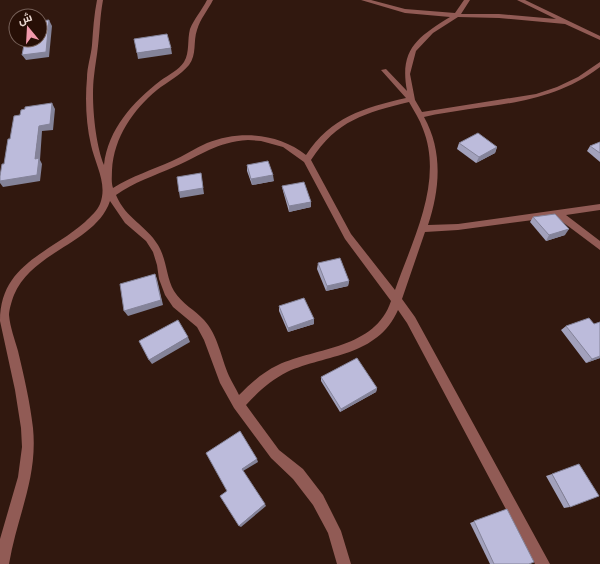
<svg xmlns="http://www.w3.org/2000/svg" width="600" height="564" font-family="'Open Sans',Cairo,sans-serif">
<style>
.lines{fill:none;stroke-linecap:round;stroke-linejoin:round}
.minor{fill:#915b55;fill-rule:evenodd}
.wall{fill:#a2a1bc}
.shaded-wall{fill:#848399}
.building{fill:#bcbbdb;stroke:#848399}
</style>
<rect width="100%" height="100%" fill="#31180f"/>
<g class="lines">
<!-- minor -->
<path class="minor" d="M97,0H103C100,16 100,30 98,46C97,56 95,66 94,76C91,99 95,143 104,165C108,129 133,102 160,81C168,75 179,70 184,62C190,52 187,40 190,29C194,19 202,10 207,0H213C208,10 200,19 197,30C193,41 197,55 189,65C181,75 167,82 157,90C133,110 114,137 112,170C112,176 111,182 113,188C132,176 152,170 172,161C184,156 195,148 207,143C240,130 278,133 306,155C331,117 363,108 406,98L381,70L386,69L407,91C399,49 418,37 450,17L405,13L361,0H371L405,9L455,13L464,0H470L461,14H499L556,19L517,0H525L600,36V40L565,24L499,18L458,17L433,33L416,51L410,74L415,100L422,112L536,94L557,87L578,77L600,62V67C546,108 487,103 424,117C443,151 440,189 428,225L458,224L600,204V210L566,215L600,241V250L556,217L458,230L425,232L402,299L415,317L550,564H535L407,323L398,310C377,357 327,354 287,372C271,380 258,392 246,405L279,450L303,469L323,495L341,531L351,564H337L328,533L313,505L293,479L271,458L234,408L220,383L204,340L197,327L173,307L165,295L159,279L157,265L153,252L146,241L125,223L110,201C96,243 32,251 14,295C12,300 9,310 9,315C10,327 15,340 18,351C24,376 30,402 33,428C38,478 17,516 9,564H0V539L18,477L22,447L21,428L15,390L0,321C0,264 50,253 85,222C91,216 97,211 100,204C108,184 95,164 91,145C86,124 85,99 87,78C87,67 91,56 92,45C93,30 94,15 97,0ZM409,102C414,111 420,120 423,129C444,182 412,241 395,290L351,234L311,160C337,120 365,113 409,102ZM248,140L261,141L283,147L304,162L345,239L391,301C375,349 317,347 278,365C263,372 251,383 239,395C236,389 232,382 229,376C221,358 218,335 204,320C195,310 182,304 174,291C166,277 167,260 158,245C146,225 126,219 116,195C134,182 154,176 174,167C202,155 216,142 248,140Z"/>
</g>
<!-- wall -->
<g class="wall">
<polygon points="600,142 600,162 587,151 590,146"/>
<polygon points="459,143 497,147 495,153 476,163 457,149"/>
<polygon points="247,165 274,181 252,185 247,171"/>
<polygon points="282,186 311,207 289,212 283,191"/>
<polygon points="533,217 565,235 546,241 530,222"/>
<polygon points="318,263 349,281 348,286 326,291 317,269"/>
<polygon points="279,306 314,324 288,332 279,311"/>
<polygon points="600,322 600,358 586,363 561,330 566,326 594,324"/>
<polygon points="321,377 377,388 376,392 340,412 321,381"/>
<polygon points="552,474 570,507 564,508 546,476"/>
<polygon points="507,509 529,564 490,564 470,523"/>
</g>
<!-- shaded-wall -->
<g class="shaded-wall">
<polygon points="49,20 52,26 49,57 26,60 22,55"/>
<polygon points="171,48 172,54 138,59 137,53"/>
<polygon points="52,103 55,109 53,130 42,131 40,160 42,164 40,181 3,187 0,183 0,181 35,159 39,126"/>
<polygon points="497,147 495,153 476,163 479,157"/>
<polygon points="201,173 204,194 180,198 179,192"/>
<polygon points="273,175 274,181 252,185 251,179"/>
<polygon points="311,202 311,207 289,212 289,206"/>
<polygon points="569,229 565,235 546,241 549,235"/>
<polygon points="155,274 157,279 163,305 128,316 124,311"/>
<polygon points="349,281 348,286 326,291 327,286"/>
<polygon points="314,319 314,324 288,332 288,328"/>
<polygon points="188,337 190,342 152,364 149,360"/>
<polygon points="600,356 600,358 586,363 592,359"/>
<polygon points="377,388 376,392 340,412 341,409"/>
<polygon points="257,459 258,462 243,471 242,469"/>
<polygon points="265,504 266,506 241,527 239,526"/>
</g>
<!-- building -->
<g class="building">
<polygon points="49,20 46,52 22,55 25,40 40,40 40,21"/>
<polygon points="167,34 171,48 137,53 134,39"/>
<polygon points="52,103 50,124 39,126 35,159 39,158 37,175 0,181 0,176 2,164 4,164 8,139 10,139 14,116 20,115 21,110 25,109 25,107"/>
<polygon points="478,133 497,147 479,157 459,143"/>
<polygon points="600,142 600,153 590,146"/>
<polygon points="268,161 273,175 251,179 247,165"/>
<polygon points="201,173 203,188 179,192 177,177"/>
<polygon points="304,182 311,202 289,206 282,186"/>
<polygon points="555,214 569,229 549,235 533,217"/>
<polygon points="340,258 349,281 327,286 318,263"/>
<polygon points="155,274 161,300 124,311 120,284"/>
<polygon points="304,298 314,319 288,328 279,306"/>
<polygon points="589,318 594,324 600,322 600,356 592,359 566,326"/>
<polygon points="178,320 188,337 149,360 139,341"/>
<polygon points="357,358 377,388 341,409 321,377"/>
<polygon points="240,431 257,459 242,469 265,504 239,526 220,496 227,491 206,453"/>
<polygon points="579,464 599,496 570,507 552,474"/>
<polygon points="507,509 534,562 529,564 494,564 474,521"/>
</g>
<!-- north arrow -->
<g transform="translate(28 28) rotate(342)"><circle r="19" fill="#270f06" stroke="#766058"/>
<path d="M0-3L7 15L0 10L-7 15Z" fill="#f29aac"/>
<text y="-6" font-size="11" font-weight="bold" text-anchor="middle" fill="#ecdad3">ش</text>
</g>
</svg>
